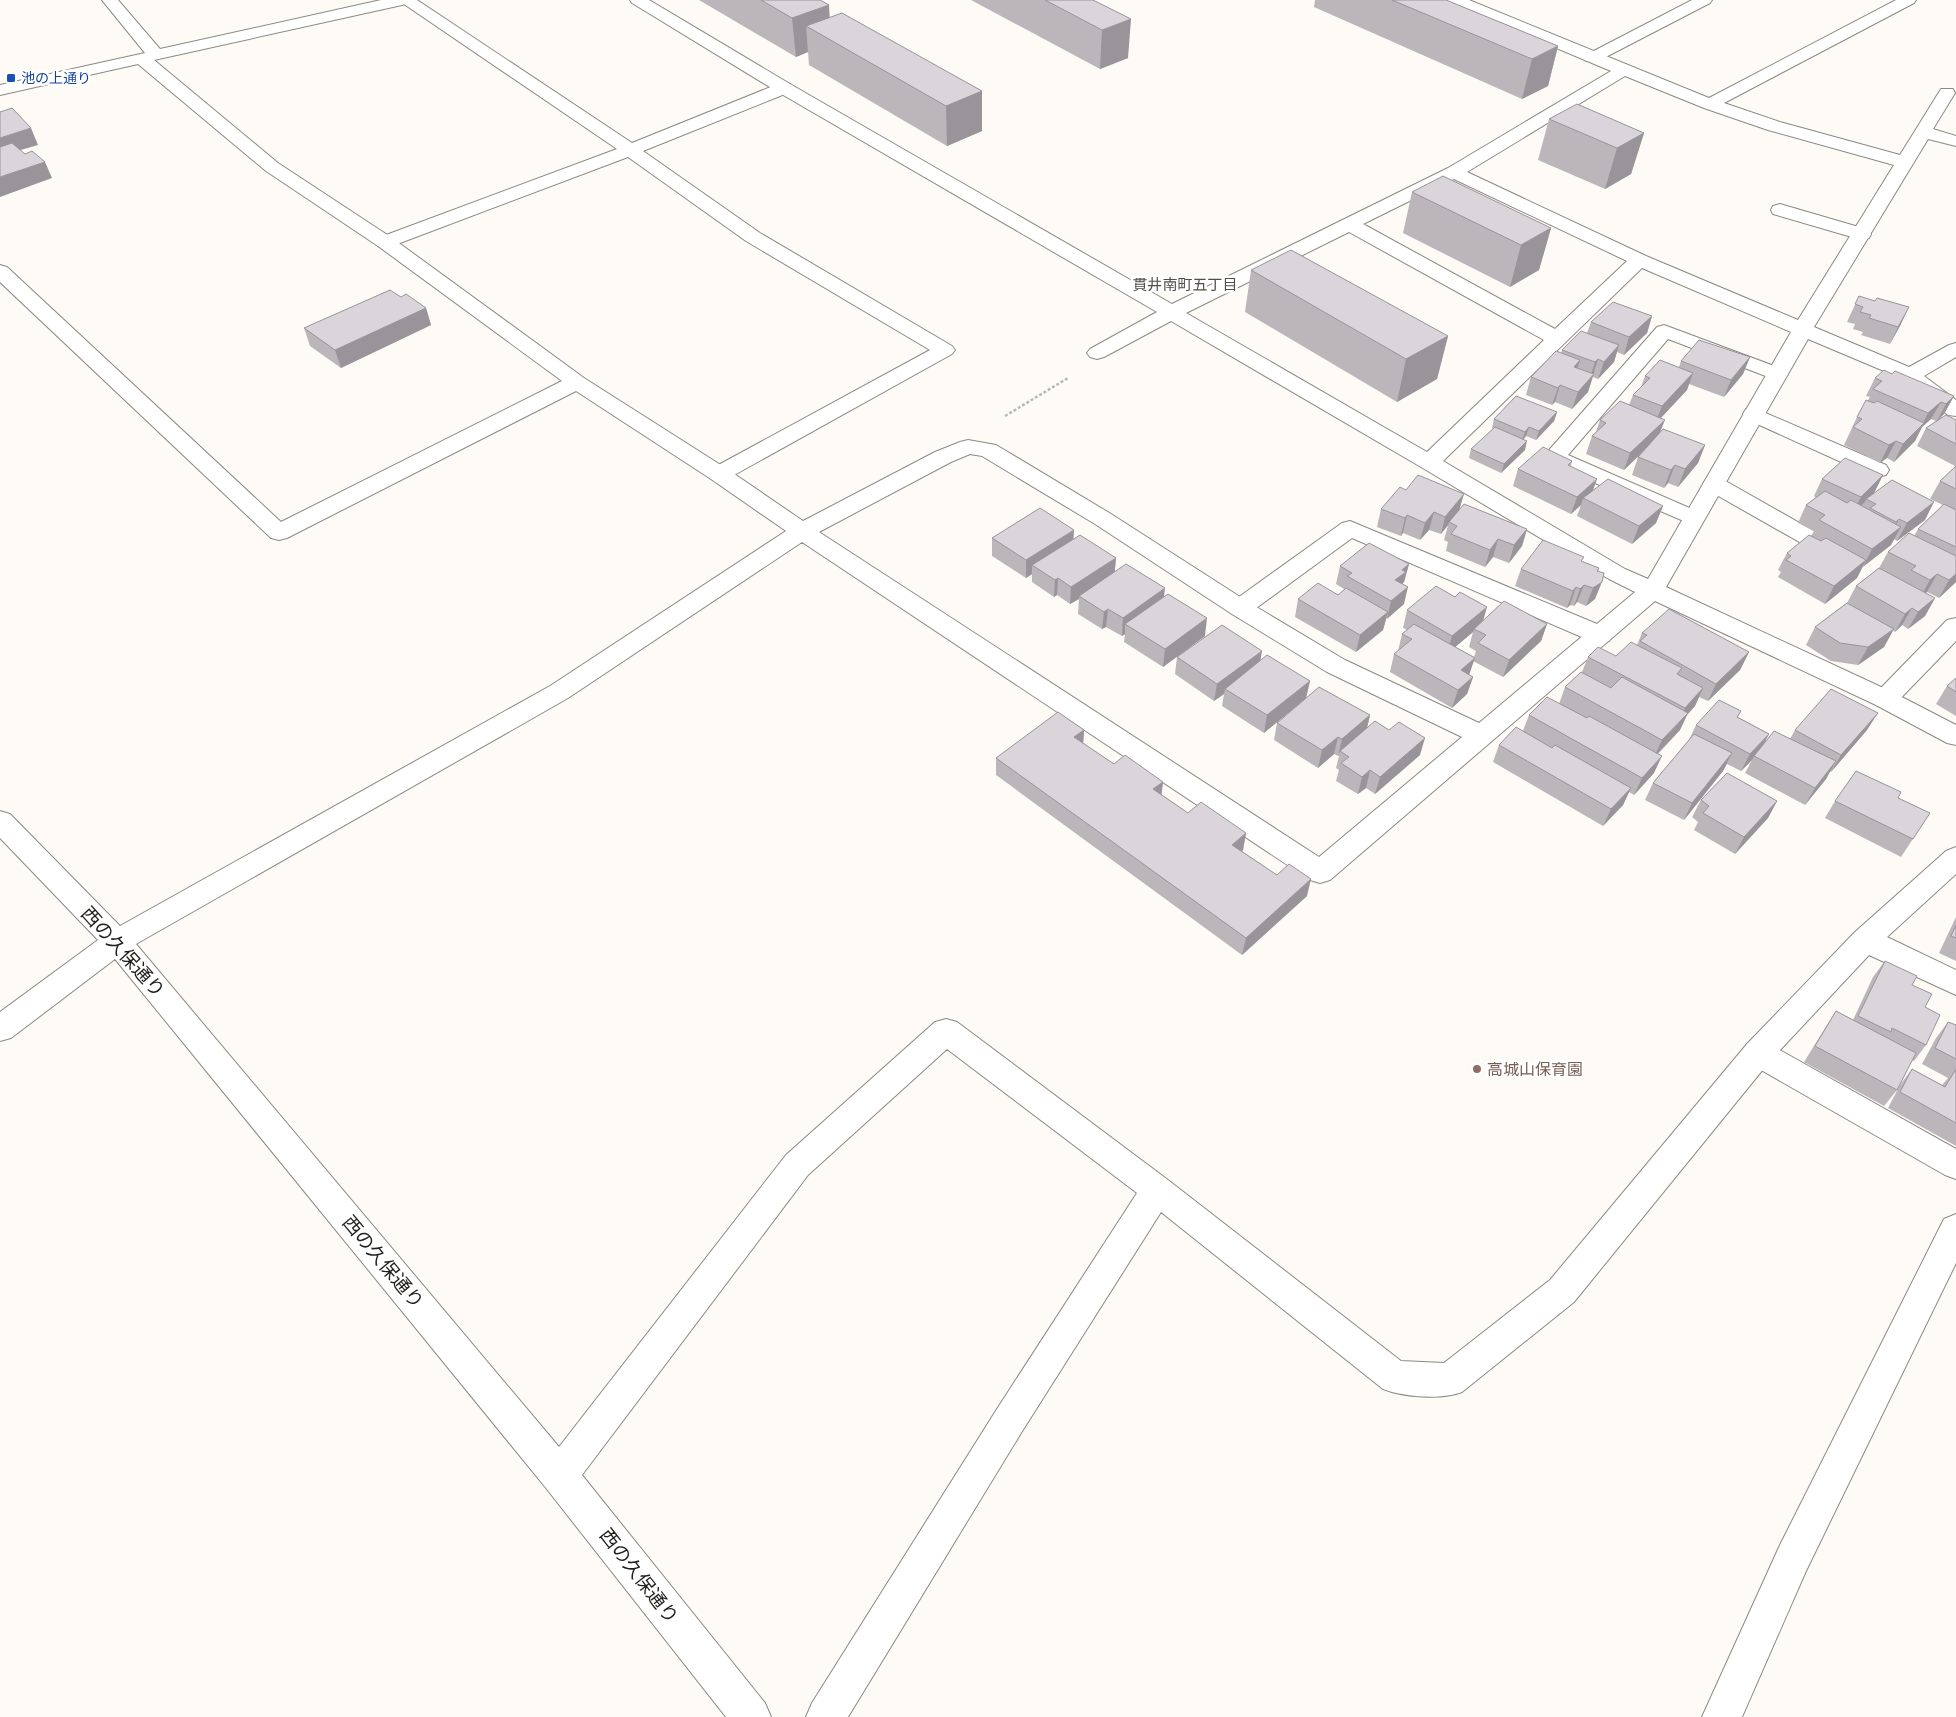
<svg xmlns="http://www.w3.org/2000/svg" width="1956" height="1717" font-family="Rubik,'Noto Sans JP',sans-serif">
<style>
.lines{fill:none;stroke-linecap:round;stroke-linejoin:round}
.service-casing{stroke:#8d8882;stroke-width:2}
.minor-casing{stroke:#8d8882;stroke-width:2}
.path{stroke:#bab7b4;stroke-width:2.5;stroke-dasharray:3 2;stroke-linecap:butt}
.service{fill:#fff;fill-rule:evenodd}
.minor{fill:#fff;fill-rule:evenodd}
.wall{fill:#bcb6bb;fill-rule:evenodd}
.shaded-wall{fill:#999499}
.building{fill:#dbd4da;stroke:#999499}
.transit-dot{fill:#1a4fb4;stroke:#fff;stroke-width:2}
.education-dot{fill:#8d6e63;stroke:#fff;stroke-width:2}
.labels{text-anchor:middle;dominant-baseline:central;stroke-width:5;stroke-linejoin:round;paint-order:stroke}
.far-transit-label{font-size:14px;fill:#164399;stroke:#fff;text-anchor:start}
.far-neighbourhood-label{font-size:15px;fill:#524d48;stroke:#fff}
.education-label{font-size:16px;fill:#785e54;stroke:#fff;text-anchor:start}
.near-street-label{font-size:19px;fill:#211f1d;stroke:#fff}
</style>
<rect width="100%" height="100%" fill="#fefbf7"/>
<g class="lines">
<!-- service casing -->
<g class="service-casing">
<g id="service">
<polygon points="398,0 417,0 632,143 778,84 790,84 792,88 790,92 643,151 760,233 952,346 955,350 952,354 727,479 719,481 711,479 708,474 711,469 930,350 746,241 628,157 392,246 385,248 378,246 376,242 378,238 617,149"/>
<polygon points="1692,0 1712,0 1710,3 1598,61 1586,61 1584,58 1586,55"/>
<polygon points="1780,204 1869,230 1871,234 1869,238 1862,240 1773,214 1771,210 1773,206"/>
<polygon points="1664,325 1785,370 1788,374 1785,378 1778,380 1771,378 1668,339 1568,455 1701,513 1704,518 1701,523 1693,525 1546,462 1543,457 1657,327"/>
<polygon points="1754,408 1886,465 1889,470 1886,475 1878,477 1870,475 1746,419 1743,414 1746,409"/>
<polygon points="1714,477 1722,479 1826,538 1830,543 1826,548 1818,550 1810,548 1706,489 1703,484 1706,479"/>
<polygon points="1350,521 1609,629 1612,635 1609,641 1600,643 1591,641 1352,538 1248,614 1240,616 1232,614 1228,608 1232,602 1342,523"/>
<polygon points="1956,618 1956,641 1894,705 1885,708 1876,705 1872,699 1876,693 1947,620"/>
<polygon points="1758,1040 1769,1044 1956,1149 1956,1179 1945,1175 1747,1062 1743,1053 1747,1044"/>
<polygon points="1956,1214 1956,1263 1806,1571 1742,1717 1702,1717 1780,1545 1944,1219"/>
</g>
</g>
<!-- minor casing -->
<g class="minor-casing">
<path id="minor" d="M102,0H118L160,49L381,0H410L408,3L402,5L154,60L278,163L392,238L584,378L727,469L803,521L935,452L960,442L968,440L996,445L1111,514L1248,602L1345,660L1479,723L1635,592L1609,579L1421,467L1171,321L1104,357L1097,359L1090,357L1087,353L1090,349L1157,312L778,92L632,3L630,0H649L790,84L1172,304L1448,168L1611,71L1449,3L1447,0H1469L1709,98L1896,0H1916L1914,3L1724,103L1780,122L1900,155L1941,89H1953L1955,93L1933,129L1956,136V146L1928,139L1814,327L1909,367L1949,345L1956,343V357L1924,376L1956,400V416L1948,415L1903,379L1808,339L1666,587L1894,693L1956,725V745L1947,743L1876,705L1655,601L1330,880L1320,883L1310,880L802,542L568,698L136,944L559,1447L786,1155L935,1022L946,1019L957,1022L1168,1180L1401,1361L1444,1363L1550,1280L1747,1044L1855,932L1946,851L1956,847V874L1887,937L1956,970V995L1869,955L1769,1062L1574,1302L1462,1392C1442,1400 1403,1397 1383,1389L1161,1212L1021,1433L848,1717H806L812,1703L997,1409L1137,1193L947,1049L808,1175L582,1475L765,1703L771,1717H726L546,1488L115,959L11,1038L0,1041V1012L98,940L0,838V811L10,814L120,926L550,686L786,531L711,479L576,391L287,538L279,540L271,538L0,282V265L7,267L281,522L562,381L378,246L266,171L138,64L0,95V85L145,53ZM1625,76L1704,108L1768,130L1894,165L1798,320L1646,256L1467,172ZM1454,179L1627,261L1555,329L1363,224ZM1349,232L1544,340L1427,452L1186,313ZM1642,268L1791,332L1648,579L1625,569L1443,461ZM970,454L982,456L1095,524L1232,614L1327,672L1462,737L1319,857L819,532L951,462Z"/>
</g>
<!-- path -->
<polyline class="path" points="1005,416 1068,378"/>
<!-- service -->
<use href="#service" class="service"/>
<!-- minor -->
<use href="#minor" class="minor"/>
</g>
<!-- wall -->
<g class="wall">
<polygon points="699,0 820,0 829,5 829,18 982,91 982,131 947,146 809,65 808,52 796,57"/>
<polygon points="971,0 1093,0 1128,58 1100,69"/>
<polygon points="1315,0 1446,0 1558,46 1548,86 1522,99 1314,7"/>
<polygon points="1549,119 1644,133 1631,174 1605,189 1538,160"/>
<polygon points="1412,192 1551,228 1539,270 1510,287 1403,233"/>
<polygon points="1251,270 1448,336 1437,379 1397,402 1245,312"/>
<polygon points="1859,296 1901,324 1890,344 1861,335 1863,332 1853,329 1855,324 1847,322"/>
<polygon points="401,297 426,308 431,325 341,368 310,346 304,328"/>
<polygon points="1652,316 1647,333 1624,355 1617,352 1614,362 1598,379 1593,377 1588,392 1572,409 1555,402 1552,405 1526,395 1531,377 1561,353 1562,350 1587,333 1591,322"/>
<polygon points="1750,357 1743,374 1724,397 1689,384 1687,390 1661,418 1660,433 1705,445 1698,463 1678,487 1668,483 1664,488 1632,475 1638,457 1644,451 1624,470 1586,454 1592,436 1596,432 1600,420 1629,405 1633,395 1641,387 1645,376 1679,367 1681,361"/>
<polygon points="1892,374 1954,396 1944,414 1939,419 1956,420 1956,582 1939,598 1927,592 1925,593 1935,598 1925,616 1908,629 1902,625 1895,632 1893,630 1884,647 1858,665 1831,661 1806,645 1815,627 1847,603 1856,586 1879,568 1888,552 1914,536 1918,529 1943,505 1930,499 1940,481 1953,469 1955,466 1917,446 1926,428 1936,421 1931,419 1922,427 1915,441 1894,462 1887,458 1880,463 1844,445 1857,417 1870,397 1866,396 1875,378"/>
<polygon points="1557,412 1554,421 1536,440 1526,436 1523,440 1525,450 1501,473 1469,458 1471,449 1493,429 1492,428 1494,419"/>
<polygon points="1572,461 1571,466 1592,491 1663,506 1656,523 1632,544 1577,516 1581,505 1571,514 1513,486 1518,469"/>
<polygon points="1883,475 1874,493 1925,520 1897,541 1894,539 1891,545 1863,566 1857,578 1825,604 1778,577 1781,572 1778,570 1787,553 1811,536 1814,531 1798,523 1806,505 1816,498 1814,496 1822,479"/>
<polygon points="1381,509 1460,509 1527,529 1522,546 1509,563 1493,557 1485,567 1446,551 1448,542 1444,540 1448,525 1441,534 1429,530 1420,540 1403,533 1401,536 1377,527"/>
<polygon points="992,538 1074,539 1116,558 1115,571 1164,597 1205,636 1163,667 1124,642 1125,634 1122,636 1106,627 1102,629 1078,614 1079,599 1070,604 1057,595 1054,597 1032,582 1032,574 1026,578 992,556"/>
<polygon points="1582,562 1599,568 1595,599 1586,606 1577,602 1574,606 1570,605 1567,608 1515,586 1521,569"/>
<polygon points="1409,564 1404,582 1402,584 1404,604 1386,619 1383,630 1356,652 1295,617 1298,599 1338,595 1344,590 1344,589 1336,584 1340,566"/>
<path d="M1407,610L1483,621L1547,624L1541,641L1503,677L1473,661L1469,675L1473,677L1467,694L1452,708L1390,672L1394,654L1398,651L1402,634L1407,630L1403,628ZM1473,632L1469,647L1476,651L1474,657L1455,647Z"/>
<polygon points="1642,633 1749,652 1740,670 1708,701 1699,697 1695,706 1687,715 1680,730 1658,754 1654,773 1634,795 1629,792 1623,805 1603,826 1493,762 1499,745 1523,731 1529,715 1559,704 1565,687 1582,672 1588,657 1616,656 1637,645"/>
<polygon points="1177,657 1310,681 1306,698 1264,733 1222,706 1224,694 1214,701 1175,674"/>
<polygon points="1956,678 1956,716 1936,704 1947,686"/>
<polygon points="1741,711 1738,717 1769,734 1763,745 1790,739 1795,730 1867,730 1831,772 1830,771 1826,779 1805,805 1745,773 1752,760 1741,771 1727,764 1723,771 1684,820 1645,800 1653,783 1689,740 1696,725"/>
<polygon points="1370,715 1367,728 1420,755 1375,794 1366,788 1358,794 1336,781 1339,770 1336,768 1339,756 1338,756 1334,754 1318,768 1274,740 1277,723"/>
<polygon points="1084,730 1083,743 1114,764 1163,782 1161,794 1188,813 1246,833 1243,850 1242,851 1307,896 1242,955 996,775 996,758"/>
<polygon points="1898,798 1930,813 1901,857 1825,818 1835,801"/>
<polygon points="1701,800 1777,801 1768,818 1735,854 1694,830 1698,822 1692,817"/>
<polygon points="1956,917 1956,961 1939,953"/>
<polygon points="1885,961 1912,985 1925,1007 1926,1045 1914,1061 1912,1060 1897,1090 1884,1106 1804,1062 1825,1028 1836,1011 1853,1020 1873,977"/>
<polygon points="1948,1022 1956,1025 1956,1146 1888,1108 1900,1085 1912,1069 1942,1085 1948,1078 1922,1064 1936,1038"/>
</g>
<!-- shaded-wall -->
<g class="shaded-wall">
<polygon points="829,5 831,40 806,26 808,52 796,57 792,18"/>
<polygon points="1131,19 1128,58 1100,69 1102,30"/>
<polygon points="1558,46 1548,86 1522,99 1532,59"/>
<polygon points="982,91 982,131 947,146 946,106"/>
<polygon points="31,128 38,145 0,156 0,138"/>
<polygon points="1644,133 1631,174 1605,189 1617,148"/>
<polygon points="45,162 52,178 0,197 0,177"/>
<polygon points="1551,228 1539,270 1510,287 1521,245"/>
<polygon points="1909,307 1901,324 1890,344 1898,327"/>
<polygon points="426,308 431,325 341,368 335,350"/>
<polygon points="1652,316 1647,333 1624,355 1629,337"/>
<polygon points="1448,336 1437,379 1397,402 1406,359"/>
<polygon points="1619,345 1614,362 1598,379 1604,362"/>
<polygon points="1750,357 1743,374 1724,397 1731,380"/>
<polygon points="1598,359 1588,392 1572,409 1578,392 1590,378 1595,362"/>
<polygon points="1580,360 1574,378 1574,367"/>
<polygon points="1693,373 1687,390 1655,424 1662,406"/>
<polygon points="1560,385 1555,402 1552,405 1558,388"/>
<polygon points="1954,396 1944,414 1937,421 1946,404"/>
<polygon points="1941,402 1931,419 1922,427 1915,441 1894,462 1903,444 1921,427 1928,413"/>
<polygon points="1557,412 1554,421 1536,440 1539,431"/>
<polygon points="1665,420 1658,437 1624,470 1630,453"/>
<polygon points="1529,427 1526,436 1522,441 1525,432"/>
<polygon points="1527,441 1525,450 1501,473 1504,464"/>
<polygon points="1896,441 1887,458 1880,463 1889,445"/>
<polygon points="1705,445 1698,463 1678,487 1685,469"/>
<polygon points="1675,465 1668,483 1664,488 1671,470"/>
<polygon points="1883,475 1874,493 1866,499 1865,502 1852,514 1861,497"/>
<polygon points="1597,479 1591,496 1583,498 1581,505 1571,514 1577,497"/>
<polygon points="1464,494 1459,511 1449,522 1448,525 1441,534 1445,517"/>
<polygon points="1934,502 1925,520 1897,541 1907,523"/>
<polygon points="1663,506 1656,523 1632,544 1639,526"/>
<polygon points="1434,512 1429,530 1420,540 1425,523"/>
<polygon points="1407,515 1403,533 1401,536 1405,518"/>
<polygon points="1899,519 1890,535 1901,527 1891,545 1863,567 1872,549 1888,537 1896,522"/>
<polygon points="1527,529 1522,546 1509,563 1514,545"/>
<polygon points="1074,530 1073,548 1032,565 1032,574 1026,578 1026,560"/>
<polygon points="1498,539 1493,557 1485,567 1490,550"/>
<polygon points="1116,558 1114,576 1079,596 1079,599 1070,604 1071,587"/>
<polygon points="1866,560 1857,578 1825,604 1834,586"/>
<polygon points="1409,564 1404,582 1403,583 1401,589 1395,580 1402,570"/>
<polygon points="1937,574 1927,592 1920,598 1930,580"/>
<polygon points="1956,574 1956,582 1939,598 1949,580"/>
<polygon points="1058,578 1057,595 1054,597 1055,580"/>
<polygon points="1602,582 1595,599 1586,606 1593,588"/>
<polygon points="1584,585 1577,602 1574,606 1580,589"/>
<polygon points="1408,587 1404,604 1387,619 1391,601"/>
<polygon points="1576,587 1570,605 1567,608 1573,591"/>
<polygon points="1165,588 1163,606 1125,624 1125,634 1122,636 1123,618"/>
<polygon points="1935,598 1925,616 1908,629 1918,612"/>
<polygon points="1487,607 1482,625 1474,629 1473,632 1447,654 1452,636"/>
<polygon points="1912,608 1902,625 1895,632 1905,614"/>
<polygon points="1108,609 1106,627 1102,629 1104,612"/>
<polygon points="1388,612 1383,630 1356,652 1360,635"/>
<polygon points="1207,618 1205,636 1163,667 1165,649"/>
<polygon points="1547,624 1541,641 1503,677 1509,660"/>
<polygon points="1894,629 1884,647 1858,665 1868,647"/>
<polygon points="1262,651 1259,669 1225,689 1224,694 1214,701 1217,684"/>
<polygon points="1749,652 1740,670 1708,701 1716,684"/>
<polygon points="1475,658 1469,675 1461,670"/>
<polygon points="1473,677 1467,694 1452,708 1458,690"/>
<polygon points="1310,681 1306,698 1264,733 1267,715"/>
<polygon points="1703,688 1695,706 1687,715 1680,730 1654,757 1662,740 1679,723 1685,708"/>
<polygon points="1878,713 1867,730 1831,772 1841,755"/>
<polygon points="1370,715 1366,732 1340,751 1338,756 1342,739"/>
<polygon points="1084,730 1083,747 1074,737"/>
<polygon points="1769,734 1760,751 1754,756 1752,760 1741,771 1750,754"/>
<polygon points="1338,737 1334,754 1318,768 1322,750"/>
<polygon points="1425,738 1420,755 1375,794 1380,777"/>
<polygon points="1732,753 1723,771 1684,820 1692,803"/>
<polygon points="1662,756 1654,773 1634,795 1642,778"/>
<polygon points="1836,761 1826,779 1805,805 1815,788"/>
<polygon points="1370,770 1366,788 1358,794 1362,777"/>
<polygon points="1163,782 1161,799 1153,789"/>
<polygon points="1631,788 1623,805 1603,826 1611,809"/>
<polygon points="1777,801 1768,818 1735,854 1744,837"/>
<polygon points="1246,833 1243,850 1229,862 1232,845"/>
<polygon points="1311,879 1307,896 1242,955 1246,938"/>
</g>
<!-- building -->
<g class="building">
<polygon points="761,0 820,0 829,5 792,18"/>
<polygon points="1045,0 1093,0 1131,19 1102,30"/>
<polygon points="1392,0 1446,0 1558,46 1532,59"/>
<polygon points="842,13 982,91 946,106 806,26"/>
<polygon points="1577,104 1644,133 1617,148 1549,119"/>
<polygon points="12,108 31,128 0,138 0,112"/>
<polygon points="12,143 25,154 32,151 45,162 0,177 0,147"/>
<polygon points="1443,176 1551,228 1521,245 1412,192"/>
<polygon points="1291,250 1448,336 1406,359 1251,270"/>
<polygon points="390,290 401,297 406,294 426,308 335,350 304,328"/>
<polygon points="1859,296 1875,301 1877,298 1909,307 1898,327 1869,318 1871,315 1860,312 1863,307 1855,304"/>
<polygon points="1613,302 1652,316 1629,337 1591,322"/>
<polygon points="1581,331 1619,345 1604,362 1598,359 1595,362 1562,350"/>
<polygon points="1699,340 1750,357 1731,380 1681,361"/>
<polygon points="1556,351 1580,360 1574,367 1594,374 1578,392 1560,385 1558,388 1531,377"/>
<polygon points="1660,360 1693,373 1662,406 1633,395 1650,378 1645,376"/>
<polygon points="1884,370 1892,374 1895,371 1954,396 1946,404 1941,402 1928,413 1873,389 1882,381 1875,378"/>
<polygon points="1516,396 1557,412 1539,431 1529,427 1525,432 1494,419"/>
<polygon points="1866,400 1874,403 1877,401 1924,423 1903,444 1896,441 1889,445 1853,427 1862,419 1857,417"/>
<polygon points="1620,401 1665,420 1630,453 1592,436 1606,423 1600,420"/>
<polygon points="1946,415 1956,420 1956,444 1926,428"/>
<polygon points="1495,427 1527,441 1504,464 1471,449"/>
<polygon points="1663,429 1705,445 1685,469 1675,465 1671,470 1638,457"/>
<polygon points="1543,447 1572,461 1568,465 1597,479 1577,497 1518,469"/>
<polygon points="1845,458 1883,475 1861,497 1822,479"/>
<polygon points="1956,466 1956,489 1940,481"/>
<polygon points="1418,475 1464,494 1445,517 1434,512 1425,523 1407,515 1405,518 1381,509 1400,487 1406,490"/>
<polygon points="1608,479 1663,506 1639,526 1583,498"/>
<polygon points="1892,480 1934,502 1907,523 1899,519 1896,522 1870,508 1876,504 1866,499"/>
<polygon points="1825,491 1847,503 1851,500 1901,527 1872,549 1819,520 1825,515 1806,505"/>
<polygon points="1464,504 1527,529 1514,545 1498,539 1490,550 1451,534 1457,526 1449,522"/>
<polygon points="1944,504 1956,510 1956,547 1918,529"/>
<polygon points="1040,508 1074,530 1026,560 992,538"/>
<polygon points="1909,533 1956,556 1956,574 1949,580 1937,574 1930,580 1911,570 1916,566 1888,552"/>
<polygon points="1080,535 1116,558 1071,587 1058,578 1055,580 1032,565"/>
<polygon points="1809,535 1821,541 1826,538 1866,560 1834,586 1786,560 1791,556 1787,553"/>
<polygon points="1543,540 1584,557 1581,561 1599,568 1597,571 1604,573 1602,582 1593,588 1584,585 1580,589 1576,587 1573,591 1521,569"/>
<polygon points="1369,543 1409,564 1402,570 1406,572 1395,580 1408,587 1391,601 1347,576 1352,573 1340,566"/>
<polygon points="1126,564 1165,588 1123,618 1108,609 1104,612 1079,596"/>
<polygon points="1879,568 1935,598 1918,612 1912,608 1905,614 1856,586"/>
<polygon points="1318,583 1338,595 1346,588 1388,612 1360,635 1298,599"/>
<polygon points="1436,586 1455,597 1460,592 1487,607 1452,636 1407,610"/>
<polygon points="1168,594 1207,618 1165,649 1125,624"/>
<polygon points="1504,601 1547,624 1509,660 1478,643 1486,635 1474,629"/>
<polygon points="1847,603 1894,629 1868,647 1840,643 1815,627"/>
<polygon points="1669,609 1749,652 1716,684 1640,641 1647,635 1642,633"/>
<polygon points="1414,624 1475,658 1461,670 1473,677 1458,690 1394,654 1412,639 1402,634"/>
<polygon points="1222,625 1262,651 1217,684 1177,657"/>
<polygon points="1631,642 1682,668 1677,674 1703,688 1685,708 1588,657 1598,647 1616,656"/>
<polygon points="1267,655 1310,681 1267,715 1225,689"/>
<polygon points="1581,672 1611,688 1622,677 1688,713 1662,740 1565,687"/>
<polygon points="1956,678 1956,692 1947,686"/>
<polygon points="1319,687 1370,715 1342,739 1338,737 1322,750 1277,723"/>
<polygon points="1831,689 1878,713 1841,755 1795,730"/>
<polygon points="1547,697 1587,718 1589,716 1662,756 1642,778 1529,715"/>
<polygon points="1719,700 1741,711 1737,717 1769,734 1750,754 1696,725"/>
<polygon points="1058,712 1084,730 1074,737 1114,764 1125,755 1163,782 1153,789 1188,813 1201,802 1246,833 1232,845 1277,875 1289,864 1311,879 1246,938 996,758"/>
<polygon points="1375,721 1389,730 1399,722 1425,738 1380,777 1370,770 1362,777 1341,763 1349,757 1340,751"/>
<polygon points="1516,727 1552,748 1555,745 1631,788 1611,809 1499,745"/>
<polygon points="1774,731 1836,761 1815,788 1754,756"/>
<polygon points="1694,734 1732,753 1692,803 1653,783"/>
<polygon points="1856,771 1901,792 1898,798 1930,813 1913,839 1835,801"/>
<polygon points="1727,773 1777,801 1744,837 1703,813 1709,806 1701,800"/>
<polygon points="1956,925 1956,938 1951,936"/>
<polygon points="1885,961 1917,976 1912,985 1932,994 1925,1007 1940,1015 1926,1045 1892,1028 1891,1032 1858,1016"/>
<polygon points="1836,1011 1916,1053 1897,1090 1815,1046"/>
<polygon points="1948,1022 1956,1025 1956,1059 1935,1048"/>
<polygon points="1912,1069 1945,1087 1956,1069 1956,1123 1900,1092"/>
</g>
<!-- markers -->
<rect class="transit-dot" x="6" y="73" width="10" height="10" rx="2.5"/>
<circle class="education-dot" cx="1477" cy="1069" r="5"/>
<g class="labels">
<!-- far-transit labels -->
<g class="far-transit-label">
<text x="21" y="78">池の上通り</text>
</g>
<!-- far-neighbourhood labels -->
<g class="far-neighbourhood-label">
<text x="1185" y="285">貫井南町五丁目</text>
</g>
<!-- education labels -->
<g class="education-label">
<text x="1487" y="1069">高城山保育園</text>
</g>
<!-- near-street labels -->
<g class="near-street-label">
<text transform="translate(123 952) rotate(48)">西の久保通り</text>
<text transform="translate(383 1262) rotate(50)">西の久保通り</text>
<text transform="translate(639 1576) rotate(52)">西の久保通り</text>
</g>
</g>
</svg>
